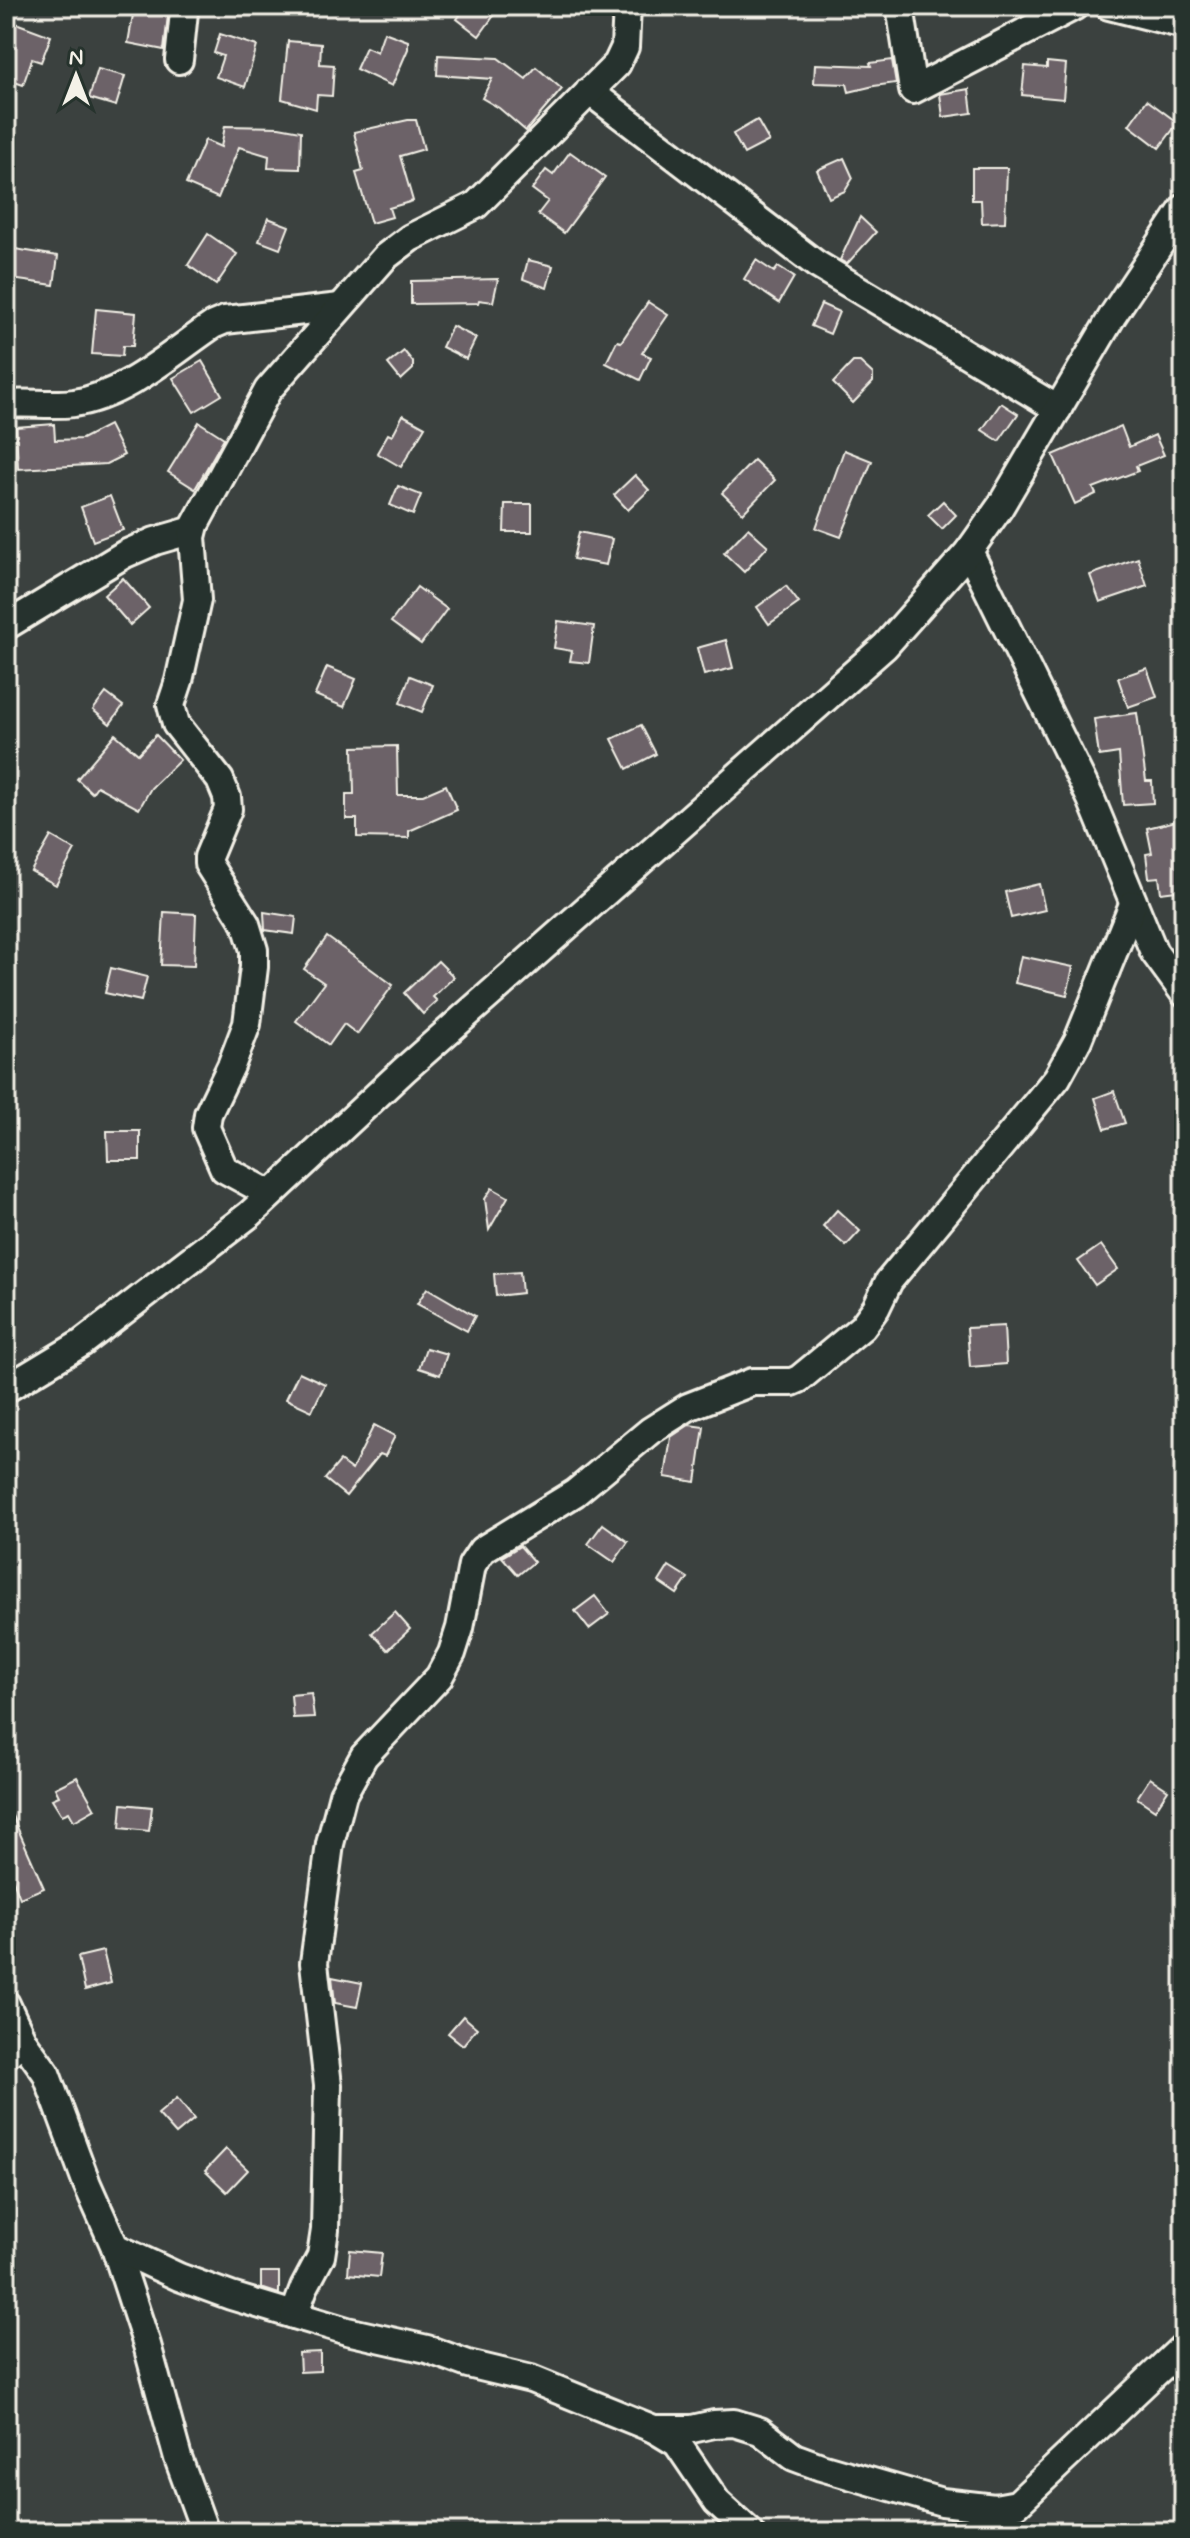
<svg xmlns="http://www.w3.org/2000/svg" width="1190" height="2538" font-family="Mynerve,sans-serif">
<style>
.building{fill:#6c6268;stroke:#f4f1e8;stroke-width:2}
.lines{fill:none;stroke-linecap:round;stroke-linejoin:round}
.street-casing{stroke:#f4f1e8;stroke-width:32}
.street{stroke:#26332d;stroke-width:26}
</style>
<rect width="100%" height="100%" fill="#3b413f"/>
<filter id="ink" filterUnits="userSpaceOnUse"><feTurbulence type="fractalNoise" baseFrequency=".0125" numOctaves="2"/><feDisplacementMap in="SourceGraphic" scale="16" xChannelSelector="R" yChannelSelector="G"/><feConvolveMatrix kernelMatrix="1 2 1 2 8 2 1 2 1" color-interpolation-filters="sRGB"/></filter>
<g filter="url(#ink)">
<!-- building -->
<g class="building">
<polygon points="467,6 484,6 495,14 479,36 457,19"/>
<polygon points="134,9 168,15 164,50 128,43"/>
<polygon points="13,22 51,36 41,62 32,59 23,85 6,79 6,40"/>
<polygon points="384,32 408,41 408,49 392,86 356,69 366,47 377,52"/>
<polygon points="220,34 257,46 245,87 216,77 223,56 214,53"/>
<polygon points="288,41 321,44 320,64 334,65 332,96 317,95 316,109 282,99"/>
<polygon points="438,55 498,58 526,79 536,67 562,89 526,131 499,108 482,98 492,79 437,75"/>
<polygon points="892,60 896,83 874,86 849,92 847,84 814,83 815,64 871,66 870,63"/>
<polygon points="1047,62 1066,64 1063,99 1022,95 1025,66 1047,68"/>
<polygon points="98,69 125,76 116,106 89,98"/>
<polygon points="969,89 972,113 943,117 940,94"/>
<polygon points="1147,100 1178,123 1159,148 1129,125"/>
<polygon points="408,120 416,120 424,149 400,156 413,201 389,208 392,217 371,223 356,173 363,171 354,132"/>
<polygon points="757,120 769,141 744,154 733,134"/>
<polygon points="225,126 279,127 301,131 300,169 268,168 269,156 239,147 218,198 186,184 205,140 221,147"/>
<polygon points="570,152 605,177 564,233 538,214 548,201 532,189 546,170 553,175"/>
<polygon points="844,158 853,178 845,191 829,198 817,170"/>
<polygon points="972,168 1007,168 1005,222 982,223 981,200 972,200"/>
<polygon points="860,217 876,232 847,264 840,260"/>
<polygon points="268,218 289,226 280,249 259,241"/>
<polygon points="208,234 237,254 216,285 188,265"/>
<polygon points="15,249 58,256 54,285 11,279"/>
<polygon points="528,260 553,266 547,288 523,279"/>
<polygon points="756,260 774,272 778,267 794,277 779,303 744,279"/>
<polygon points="498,279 493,302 479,300 478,303 411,304 411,281"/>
<polygon points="648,302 668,315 642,353 651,357 640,380 606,363 617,341 621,342"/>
<polygon points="821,304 839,312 830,334 811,326"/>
<polygon points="96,309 136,313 133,346 123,346 122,356 92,354"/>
<polygon points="452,326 476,338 466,359 442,347"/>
<polygon points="404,351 413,362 413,369 401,380 388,364"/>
<polygon points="202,361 222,395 194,412 173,378"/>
<polygon points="853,362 860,362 873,374 873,382 853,403 833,383"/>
<polygon points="1001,403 1018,414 999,441 982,430"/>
<polygon points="403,415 425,427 401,467 377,453 388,434 392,436"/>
<polygon points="199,422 224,438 195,489 168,472"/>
<polygon points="54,424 55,440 82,439 109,425 124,455 106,464 18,469 16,427"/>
<polygon points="1121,426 1129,447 1155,435 1164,455 1136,466 1138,471 1093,488 1096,494 1075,504 1053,455"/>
<polygon points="844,450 872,461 841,537 816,528"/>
<polygon points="754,460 775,480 743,513 722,493"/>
<polygon points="635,475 649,490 628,510 614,495"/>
<polygon points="398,486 421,495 413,515 390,505"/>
<polygon points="110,496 123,530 93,541 81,507"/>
<polygon points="943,501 956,515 942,529 928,515"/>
<polygon points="505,504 532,504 532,532 504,532"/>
<polygon points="748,528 768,546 744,572 724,553"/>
<polygon points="579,532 612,539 606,565 573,559"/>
<polygon points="1138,558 1147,586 1100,602 1090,575"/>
<polygon points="123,578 149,608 130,625 104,595"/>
<polygon points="786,586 799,603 769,624 757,607"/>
<polygon points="417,587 447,609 421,644 391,622"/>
<polygon points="558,621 594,626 589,663 570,661 572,651 554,648"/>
<polygon points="726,640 733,668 704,675 697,648"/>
<polygon points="327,667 356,679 344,707 315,695"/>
<polygon points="1147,668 1157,697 1128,707 1118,678"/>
<polygon points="410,676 433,685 422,712 400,703"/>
<polygon points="106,693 123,706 110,724 93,710"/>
<polygon points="1137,713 1146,781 1152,781 1153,803 1123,805 1119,753 1099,756 1094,719"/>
<polygon points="641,725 656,754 627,769 612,739"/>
<polygon points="115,734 138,754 156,735 180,760 151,788 139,809 97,786 92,793 77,779"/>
<polygon points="397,746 398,795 423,795 446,785 457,810 409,831 409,838 357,837 357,819 346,819 346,794 354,794 353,747"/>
<polygon points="1180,820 1184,838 1184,890 1161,893 1159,877 1149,878 1146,854 1152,853 1147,828"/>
<polygon points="51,836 75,850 56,885 31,871"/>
<polygon points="1039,884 1045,910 1011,918 1005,892"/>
<polygon points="164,912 196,914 194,966 161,965"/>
<polygon points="264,912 296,917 294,934 265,930"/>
<polygon points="327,937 393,985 357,1034 344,1024 329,1045 296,1021 324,983 304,969"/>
<polygon points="1021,956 1073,967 1067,995 1015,983"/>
<polygon points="438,961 454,977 433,997 437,1001 423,1014 404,993"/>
<polygon points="111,968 147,977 141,1001 105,993"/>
<polygon points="1114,1091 1125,1123 1105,1129 1095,1098"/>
<polygon points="107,1131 140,1131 140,1160 108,1160"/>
<polygon points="492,1188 508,1197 489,1230 485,1199"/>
<polygon points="837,1210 860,1231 846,1246 823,1226"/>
<polygon points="1101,1245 1118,1269 1095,1285 1078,1261"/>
<polygon points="520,1272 522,1293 496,1296 494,1274"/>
<polygon points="427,1288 475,1316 467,1331 417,1304"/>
<polygon points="1004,1326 1006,1364 970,1367 967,1328"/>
<polygon points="426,1348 447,1354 440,1375 419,1368"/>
<polygon points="299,1372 325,1384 312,1411 286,1399"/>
<polygon points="374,1425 395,1436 385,1456 380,1454 346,1496 325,1479 340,1461 352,1470"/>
<polygon points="689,1425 704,1427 696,1482 665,1477 671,1437"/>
<polygon points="603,1524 628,1542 614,1562 588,1544"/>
<polygon points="520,1546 534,1562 518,1575 502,1557"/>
<polygon points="669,1566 688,1578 677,1594 659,1582"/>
<polygon points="595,1596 609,1614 589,1629 575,1611"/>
<polygon points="395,1612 410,1629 388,1650 372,1633"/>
<polygon points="311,1693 314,1717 293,1718 291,1695"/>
<polygon points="77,1777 95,1809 74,1821 69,1812 62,1815 52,1799 59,1796 55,1788"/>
<polygon points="1150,1778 1168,1790 1155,1810 1137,1798"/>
<polygon points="6,1802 44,1888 20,1898 13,1880 6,1882"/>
<polygon points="122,1804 152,1807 149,1831 120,1828"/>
<polygon points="103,1951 111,1983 85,1990 78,1957"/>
<polygon points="332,1977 362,1983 357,2007 335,2003"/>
<polygon points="463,2016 477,2028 463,2045 448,2033"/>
<polygon points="177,2098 194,2119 176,2134 158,2114"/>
<polygon points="226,2149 248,2170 227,2192 205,2171"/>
<polygon points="350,2250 382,2253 379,2277 348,2274"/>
<polygon points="261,2272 279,2272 279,2294 261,2288"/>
<polygon points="320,2352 320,2371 300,2372 299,2353"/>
</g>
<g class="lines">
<!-- street casing -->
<g class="street-casing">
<g id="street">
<polyline points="900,6 913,90 1075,6"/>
<polyline points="1109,6 1184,25"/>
<polyline points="179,60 184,12 182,6"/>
<polyline points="589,91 816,264 1058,409"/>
<path d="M6,404C29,402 51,406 74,403C126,395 170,354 213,325L225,320L340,307"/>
<polyline points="969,551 1091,799 1154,952 1184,993"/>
<polyline points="6,626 125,554 155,541 193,530"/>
<polyline points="270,1194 224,1169 206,1128 208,1114 231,1066 247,1024 254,967 254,950 246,924 208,864 208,857 228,809 227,797 220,780 176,724 171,705 179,681 197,600 192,537 195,525 268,390 385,257 410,238 476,205 617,64 625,47 627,6"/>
<polyline points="6,1389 82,1343 250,1214 404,1070 885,646 969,551 1000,507 1113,315 1184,208"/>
<polyline points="6,2004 23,2041 6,2055"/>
<polyline points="23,2041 46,2073 87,2184 115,2247 147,2345 178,2458 205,2532"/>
<polyline points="115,2247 179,2277 231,2296 347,2331 427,2349 468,2364 531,2379 654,2429 677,2443 717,2502 750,2532"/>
<polyline points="294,2315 304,2288 321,2256 325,2230 328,2085 314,1963 330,1844 343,1794 364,1756 439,1677 452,1653 460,1628 472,1565 482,1550 575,1493 650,1431 688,1407 752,1382 792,1382 799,1379 862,1327 876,1308 889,1281 1057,1078 1078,1040 1133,904"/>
<polyline points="654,2429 692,2429 714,2424 734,2423 760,2431 794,2457 821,2467 942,2502 995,2508 1017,2504 1184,2346"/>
</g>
</g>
<!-- street -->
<use href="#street" class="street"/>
</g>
</g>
<!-- margin -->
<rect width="1190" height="2538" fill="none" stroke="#26332d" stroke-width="32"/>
<rect x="16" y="16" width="1158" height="2506" fill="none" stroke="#f4f1e8" stroke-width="3" filter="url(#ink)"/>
<!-- north arrow -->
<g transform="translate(76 76)" stroke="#26332d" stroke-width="6" paint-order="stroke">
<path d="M0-6L14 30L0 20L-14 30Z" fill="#f4f1e8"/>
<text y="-12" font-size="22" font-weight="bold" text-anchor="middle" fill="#f4f1e8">N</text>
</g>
</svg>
